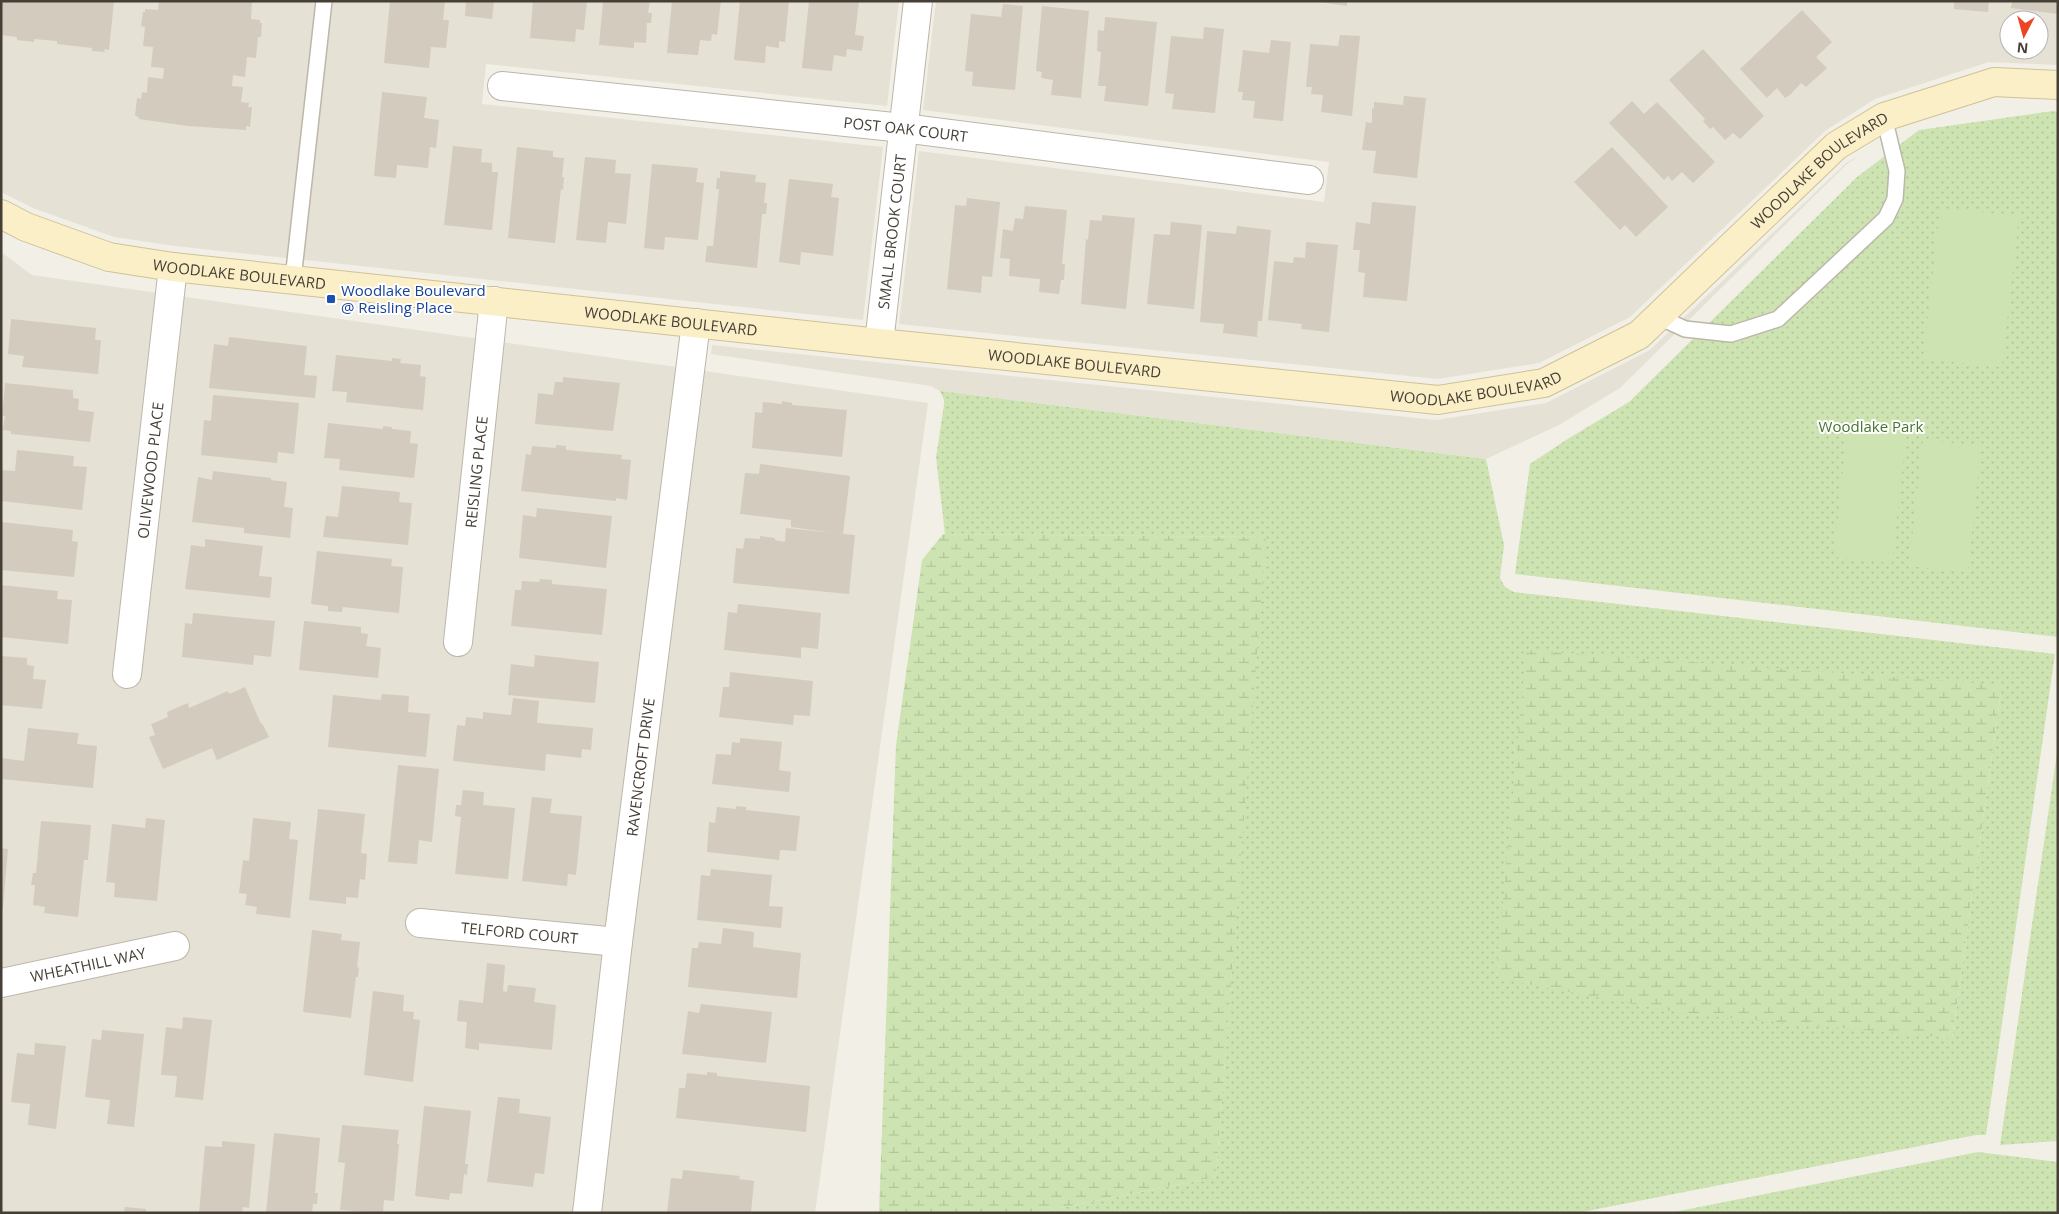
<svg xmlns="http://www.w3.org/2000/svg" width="2059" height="1214" font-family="'Open Sans',sans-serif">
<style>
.residential{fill:#e6e1d5;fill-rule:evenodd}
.grass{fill:url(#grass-dots);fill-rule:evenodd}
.wetland{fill:url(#wetland-marsh)}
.garden{fill:#cde4b2}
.building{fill:#d3cbbd}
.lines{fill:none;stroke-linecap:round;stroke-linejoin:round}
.lane-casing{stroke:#bdb7aa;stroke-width:18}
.street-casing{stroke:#bdb7aa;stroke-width:30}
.secondary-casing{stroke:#cfc299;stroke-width:30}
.lane{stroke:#fff;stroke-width:15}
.street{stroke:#fff;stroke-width:28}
.secondary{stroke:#fbefc8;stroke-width:28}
.transit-dot{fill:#1a4fb4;stroke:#fff;stroke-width:2}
.labels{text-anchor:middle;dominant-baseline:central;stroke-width:4;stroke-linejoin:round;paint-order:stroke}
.street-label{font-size:15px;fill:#453f36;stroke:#fff}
.transit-label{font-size:15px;fill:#164399;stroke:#fff;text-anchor:start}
.park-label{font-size:15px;fill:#47732d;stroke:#fff}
</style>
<defs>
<pattern id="grass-dots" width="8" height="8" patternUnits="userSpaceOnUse" patternTransform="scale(1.25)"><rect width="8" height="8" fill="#cde4b2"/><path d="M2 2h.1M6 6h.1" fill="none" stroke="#b1c59a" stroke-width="1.8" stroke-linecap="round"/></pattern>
<pattern id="wetland-marsh" width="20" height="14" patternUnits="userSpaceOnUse" patternTransform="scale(1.25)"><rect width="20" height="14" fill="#cde4b2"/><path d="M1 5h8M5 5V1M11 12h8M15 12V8" fill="none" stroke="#b1c59a"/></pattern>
</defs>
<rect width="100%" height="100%" fill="#f2efe7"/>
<!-- residential -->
<g class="residential">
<polygon points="1,1 899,1 887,106 486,64 482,104 883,147 863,320 175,246 114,237 33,208 1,192"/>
<path d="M936,1H2058V65L1989,62L1875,99L1825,131L1630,317L1539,363L1438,379L899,324L919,151L1324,202L1329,162L923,110ZM2009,20H2039V50H2009Z"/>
<polygon points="1860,155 1847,164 1620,388 1559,425 1486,459 940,391 931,386 711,354 712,345 1436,420 1546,403 1650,350 1846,163"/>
<polygon points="1,252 32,275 928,403 815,1213 1,1213"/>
</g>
<!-- grass -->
<g class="grass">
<polygon points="2053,111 2058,112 2058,637 1515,574 1530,464 1566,440 1629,402 1857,177 1919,130"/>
<path d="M940,391L1486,459L1504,545L1500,578L1505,587L1514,592L2055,654L1986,1135H1976L1577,1213H1035L1216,1177L1265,537L945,534L936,457L944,405V400ZM2002,685L1952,1038L1496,978L1499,953Z"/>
<polygon points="2058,746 2058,1141 2000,1145"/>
<polygon points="1978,1152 2058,1162 2058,1213 1669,1213"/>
</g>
<!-- wetland -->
<g class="wetland">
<polygon points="943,534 1266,537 1216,1177 1035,1213 879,1213 896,745 922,560"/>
<polygon points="1526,650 2002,685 1952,1038 1686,1014 1496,978"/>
</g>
<!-- garden -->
<g class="garden">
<polygon points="1940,208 2019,216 2002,367 1923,359"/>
<polygon points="1847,431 1906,437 1892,563 1834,557"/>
<polygon points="1923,440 1981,446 1968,572 1909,566"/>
</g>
<!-- building -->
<g class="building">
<polygon points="1,1 114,1 109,50 104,49 105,52 92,51 92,48 57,44 57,41 34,39 34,42 17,40 17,37 1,35"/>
<polygon points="159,1 252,1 251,19 260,20 260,23 262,23 261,37 258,37 256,58 247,57 245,77 233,75 232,86 243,87 241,102 249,103 248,107 252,107 250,127 246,126 246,130 188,126 139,119 139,117 135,116 137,98 141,99 142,92 147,93 148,77 163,79 164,68 151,67 153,47 143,46 145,27 141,26 143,12 145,12 145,9 158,10"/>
<polygon points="390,1 445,1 443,20 449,20 446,48 431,47 429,68 384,63"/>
<polygon points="466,1 494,1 492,19 465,16"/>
<polygon points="533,1 587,1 584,30 576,29 575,42 530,38"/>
<polygon points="603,1 650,1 648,13 652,13 651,23 647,23 646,43 634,42 634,48 599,45"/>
<polygon points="672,1 721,1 717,35 712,34 711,41 700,40 698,55 667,53"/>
<polygon points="740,1 789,1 785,42 779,41 779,48 766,46 765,63 734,60"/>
<polygon points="809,1 859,1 855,35 864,36 862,51 847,49 846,57 834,55 832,71 802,68"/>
<polygon points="1313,1 1347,1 1347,6"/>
<polygon points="1954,1 1989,1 1988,12 1954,9"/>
<polygon points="2012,1 2058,1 2058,14 2011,8"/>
<polygon points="1003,4 1023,6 1015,90 972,86 973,72 965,71 971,14 1001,17"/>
<polygon points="1042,6 1089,11 1081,98 1051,95 1053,80 1041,78 1042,72 1036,71"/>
<polygon points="1802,10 1832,42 1816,57 1827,68 1806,87 1801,83 1791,94 1785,98 1777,88 1767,98 1740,69"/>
<polygon points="1105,17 1157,22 1148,106 1104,101 1106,86 1098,86 1101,52 1097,51 1098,30 1104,31"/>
<polygon points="1204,27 1224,29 1215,113 1172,109 1174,94 1165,93 1171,36 1203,39"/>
<polygon points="1340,35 1360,36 1352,116 1321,112 1323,95 1311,94 1312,87 1306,87 1310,44 1338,46"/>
<polygon points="1271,40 1291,42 1283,121 1253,118 1255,101 1242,100 1243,92 1238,92 1243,50 1269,53"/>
<polygon points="1703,49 1764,116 1740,139 1733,133 1725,140 1713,127 1710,129 1703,121 1705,119 1669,80"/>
<polygon points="382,92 427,97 424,118 439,120 436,148 430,147 428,168 397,165 396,178 374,176"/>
<polygon points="1404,96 1426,98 1417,178 1373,173 1376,151 1362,150 1366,122 1372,123 1372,108 1374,109 1374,102 1403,105"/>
<polygon points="1632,101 1644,114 1657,102 1715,162 1693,183 1682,172 1672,181 1668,176 1664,180 1609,123"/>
<polygon points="453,146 482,149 481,162 492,163 492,172 498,172 492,230 444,225"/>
<polygon points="517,147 553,151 553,157 564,158 562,177 564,177 563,190 561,189 555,243 508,238"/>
<polygon points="1612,147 1668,207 1636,237 1625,225 1620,230 1574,182"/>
<polygon points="585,157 616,160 615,173 631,174 626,224 608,222 606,243 576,240"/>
<polygon points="652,164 698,168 696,182 704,183 698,240 665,237 664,250 644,248"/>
<polygon points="720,171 756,175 755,182 766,183 764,203 767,203 766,214 762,214 757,268 705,262 707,246 713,246 719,189 716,189 717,178 720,178"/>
<polygon points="789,179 833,184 831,197 839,198 833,256 801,252 800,265 779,262"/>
<polygon points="967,198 1000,202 992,277 982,276 981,293 947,289 955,205 966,206"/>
<polygon points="1372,202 1416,206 1407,301 1363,297 1365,273 1358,272 1360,250 1353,250 1356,222 1370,224"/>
<polygon points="1025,206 1067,210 1062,264 1065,264 1064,280 1061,280 1059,294 1039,292 1040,279 1009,276 1010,259 1000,258 1003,229 1013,231 1015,218 1023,219"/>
<polygon points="1102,215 1135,218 1126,309 1081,304 1086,239 1088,240 1090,220 1102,221"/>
<polygon points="1171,222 1202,225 1194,309 1147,304 1154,234 1170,235"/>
<polygon points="1237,226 1271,230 1262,321 1258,321 1257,337 1223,333 1224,324 1200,322 1207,231 1236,234"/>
<polygon points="1306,242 1338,245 1329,332 1301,329 1302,324 1268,320 1274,261 1293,263 1294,257 1305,258"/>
<polygon points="11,319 96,328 95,340 101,340 98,374 22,367 24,356 8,354"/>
<polygon points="229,337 307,346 304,375 317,376 315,398 209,388 214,344 228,346"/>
<polygon points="336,355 392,361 392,358 401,359 400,363 421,365 420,376 426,377 423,410 346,402 347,392 332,391"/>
<polygon points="563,377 620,383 613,431 535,424 538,393 553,395 555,382 563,382"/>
<polygon points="5,383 73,390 73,398 79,399 78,410 94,412 90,442 11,434 11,431 3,430 5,416 2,416"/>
<polygon points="213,395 299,403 294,454 278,452 277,463 201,455 204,420 211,421"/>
<polygon points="782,401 792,403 792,405 847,410 842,457 752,448 755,412 762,413 763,402 782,404"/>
<polygon points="328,423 383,429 383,426 392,427 392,429 411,431 410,443 418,444 414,478 339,470 340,459 324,458"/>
<polygon points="556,445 566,446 566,450 622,455 621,459 631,460 627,500 616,498 616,501 521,491 526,454 531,455 532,446 556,448"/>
<polygon points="17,450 74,456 73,466 87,467 82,510 1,501 1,470 15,471"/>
<polygon points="760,464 850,476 843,534 855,535 849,594 733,583 736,548 743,549 745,538 760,539 760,536 775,538 775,540 785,542 786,528 834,533 791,527 791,520 740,514 745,473 759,474"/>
<polygon points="213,471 271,478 271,480 287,482 284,507 293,508 290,538 244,533 244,528 192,522 198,477 212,480"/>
<polygon points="342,486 400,492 399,502 412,503 408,545 323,537 326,516 338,517"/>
<polygon points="537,508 612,516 606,568 519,558 523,515 536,517"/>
<polygon points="1,522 73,530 72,541 78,542 74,577 1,570"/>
<polygon points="205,539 263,546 259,576 272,577 270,598 185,589 191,545 205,547"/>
<polygon points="317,551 392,559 391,566 403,567 399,613 343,607 342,612 328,611 328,606 311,604"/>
<polygon points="540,579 552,580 552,584 607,589 602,635 511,626 515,590 521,590 522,581 539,582"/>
<polygon points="1,585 58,591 57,599 72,600 68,644 1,637"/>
<polygon points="738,604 821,613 818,649 801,647 801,658 724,650 728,612 737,613"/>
<polygon points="193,613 275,621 271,657 254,655 253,665 182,657 185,623 192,624"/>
<polygon points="304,621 361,627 361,633 368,634 366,646 381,648 378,678 299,670"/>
<polygon points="535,655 599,662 595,703 508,695 511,664 534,667"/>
<polygon points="1,656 27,658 27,665 34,666 33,679 46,680 42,709 1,705"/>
<polygon points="730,672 813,681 810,716 794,715 793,725 719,717 723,687 729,687"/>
<polygon points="245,687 261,724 262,723 269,737 217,760 212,748 163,769 149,737 155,735 151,724 168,717 167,712 188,703 189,708 228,691 229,694"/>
<polygon points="382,694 409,696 408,712 430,714 426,757 328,747 333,695 381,700"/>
<polygon points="513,698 539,701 537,723 593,728 591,750 582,749 581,758 546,754 545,771 453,761 457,725 465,726 466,717 483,719 483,712 511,715"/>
<polygon points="28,728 79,733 77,744 97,746 93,788 1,779 1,758 24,761"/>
<polygon points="740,738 782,742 779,770 791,772 789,792 712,784 716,754 731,755 732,742 740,743"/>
<polygon points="398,765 439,769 432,842 419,840 417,864 388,862"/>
<polygon points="463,790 484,792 483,805 515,808 508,879 455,874 461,817 455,816 456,805 461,805"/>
<polygon points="532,797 552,799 550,813 582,816 576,875 568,874 567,886 522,881"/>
<polygon points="736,806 746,807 746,810 800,816 796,851 780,850 779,860 707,852 709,822 715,823 717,807 736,809"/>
<polygon points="318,809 365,814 361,853 367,854 365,880 360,879 358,898 346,897 346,904 309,900"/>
<polygon points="146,818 165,820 157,901 114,897 115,883 106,882 112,824 145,828"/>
<polygon points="253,818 291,822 289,839 298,840 290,918 256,914 257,907 245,905 247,894 239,893 243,860 249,861"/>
<polygon points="41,821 91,825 88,860 84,860 78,917 44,913 45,907 33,905 35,885 31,885 33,873 36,873"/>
<polygon points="1,848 8,849 3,908 1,908"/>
<polygon points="711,869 772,875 769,906 783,907 781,928 697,920 701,875 710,876"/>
<polygon points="723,928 754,932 753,947 801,953 797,998 688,987 692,948 698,948 699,942 721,944"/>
<polygon points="312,930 342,934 341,940 360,942 357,967 359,968 358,977 356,977 351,1018 303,1012"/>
<polygon points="487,963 505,965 503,991 507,992 508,985 536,988 534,1002 556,1005 552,1050 479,1043 479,1050 465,1048 467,1022 457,1021 459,1000 483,1003"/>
<polygon points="373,991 404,995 403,1011 414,1012 413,1019 420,1020 413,1082 364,1075"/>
<polygon points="701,1004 772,1012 766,1063 682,1054 688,1011 699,1013"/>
<polygon points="183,1017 212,1020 203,1100 175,1097 177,1076 161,1075 166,1027 182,1029"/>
<polygon points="102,1030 144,1034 134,1127 107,1124 110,1100 85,1097 92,1039 101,1040"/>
<polygon points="35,1043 66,1046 56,1129 28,1125 30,1104 11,1102 17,1053 34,1055"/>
<polygon points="707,1072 717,1073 717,1076 810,1086 806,1132 676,1118 679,1088 685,1088 687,1073 707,1075"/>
<polygon points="498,1097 520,1099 519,1113 551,1117 544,1174 535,1173 533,1187 487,1182"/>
<polygon points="424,1106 471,1111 465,1164 468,1164 467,1175 464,1174 462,1194 450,1193 449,1200 415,1196"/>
<polygon points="342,1125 399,1130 397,1144 399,1144 394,1201 384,1200 383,1213 340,1210 345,1163 338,1162"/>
<polygon points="274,1133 320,1138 315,1193 318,1193 317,1204 313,1204 312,1213 266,1213"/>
<polygon points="222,1141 255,1144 249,1208 243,1207 242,1213 199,1213 205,1146 222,1147"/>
<polygon points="683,1170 740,1176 739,1179 754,1181 751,1213 667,1213 671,1178 682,1179"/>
<polygon points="125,1207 146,1209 146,1213 124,1213"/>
</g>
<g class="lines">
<!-- lane casing -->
<g class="lane-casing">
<g id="lane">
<polyline points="293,279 324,1"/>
<polyline points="1659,317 1685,329 1731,334 1778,319 1886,218 1895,199 1897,171 1884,117"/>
</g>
</g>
<!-- street casing -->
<g class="street-casing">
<g id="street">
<path id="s1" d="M502,86L903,128L1309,180"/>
<path id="s2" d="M879,343L918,1"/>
<path id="s3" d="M458,642L494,301"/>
<path id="s4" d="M127,674L173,267"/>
<path id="s5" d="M420,923L618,942"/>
<path id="s6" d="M1,983L175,946"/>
<path id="s7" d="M587,1213L618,942L696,323"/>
</g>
</g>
<!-- secondary casing -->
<g class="secondary-casing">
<g id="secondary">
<path id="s8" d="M1,214L26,227L109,257L173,267L879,343L1438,400L1544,383L1639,335L1836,146L1884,117L1994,82L2058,85"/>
</g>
</g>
<!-- lane -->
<use href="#lane" class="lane"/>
<!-- street -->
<use href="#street" class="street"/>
<!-- secondary -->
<use href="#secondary" class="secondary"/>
</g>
<!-- markers -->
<rect class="transit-dot" x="326" y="294" width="10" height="10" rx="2.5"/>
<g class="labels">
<!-- street labels -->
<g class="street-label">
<text stroke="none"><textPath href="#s1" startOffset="406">POST OAK COURT</textPath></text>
<text stroke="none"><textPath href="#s8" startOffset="1912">WOODLAKE BOULEVARD</textPath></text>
<text stroke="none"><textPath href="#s2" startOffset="112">SMALL BROOK COURT</textPath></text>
<text stroke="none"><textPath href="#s8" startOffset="248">WOODLAKE BOULEVARD</textPath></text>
<text stroke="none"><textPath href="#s8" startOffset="682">WOODLAKE BOULEVARD</textPath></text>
<text stroke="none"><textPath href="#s8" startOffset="1088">WOODLAKE BOULEVARD</textPath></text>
<text stroke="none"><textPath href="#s8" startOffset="1492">WOODLAKE BOULEVARD</textPath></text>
<text stroke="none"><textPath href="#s4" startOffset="205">OLIVEWOOD PLACE</textPath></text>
<text stroke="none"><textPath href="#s3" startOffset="171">REISLING PLACE</textPath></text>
<text stroke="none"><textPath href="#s7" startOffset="449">RAVENCROFT DRIVE</textPath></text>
<text stroke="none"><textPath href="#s5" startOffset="100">TELFORD COURT</textPath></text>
<text stroke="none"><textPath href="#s6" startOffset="89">WHEATHILL WAY</textPath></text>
</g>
<!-- transit labels -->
<g class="transit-label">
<text x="341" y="290">Woodlake Boulevard<tspan x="341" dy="17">@ Reisling Place</tspan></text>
</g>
<!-- park labels -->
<g class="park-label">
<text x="1871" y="426">Woodlake Park</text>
</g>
</g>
<!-- border -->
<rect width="2059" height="1214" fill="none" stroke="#453f36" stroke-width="5"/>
<!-- north arrow -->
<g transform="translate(2024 35) rotate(186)"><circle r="24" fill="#ffffff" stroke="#b5b2af"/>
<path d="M0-4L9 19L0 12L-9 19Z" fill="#ed4424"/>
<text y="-8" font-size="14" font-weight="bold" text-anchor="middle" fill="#453f36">N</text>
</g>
</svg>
